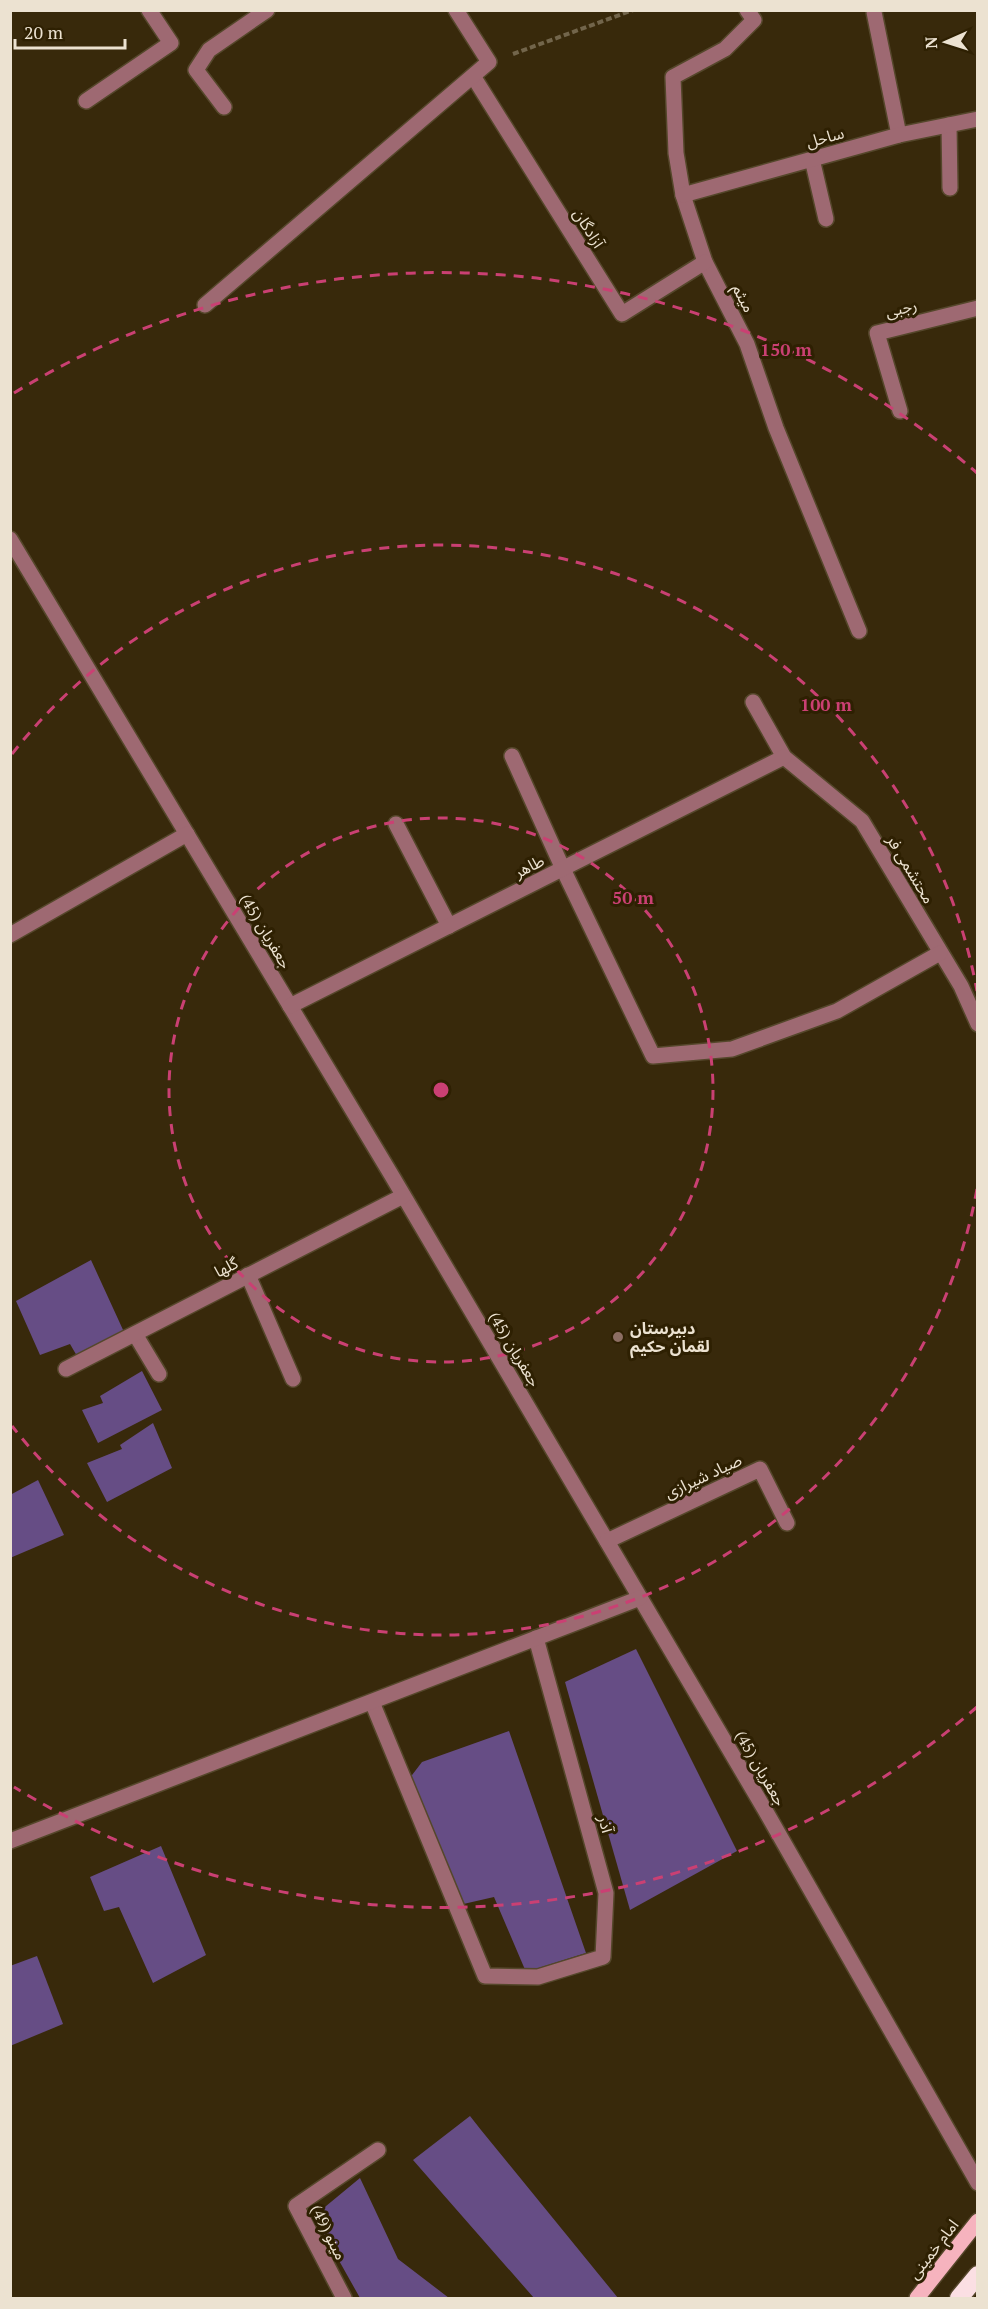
<svg xmlns="http://www.w3.org/2000/svg" width="988" height="2309" font-family="'PT Serif','Noto Sans Arabic',serif">
<style>
.building{fill:#664d85}
.lines{fill:none;stroke-linecap:round;stroke-linejoin:round}
.minor-casing{stroke:#55472b;stroke-width:18}
.major-casing{stroke:#55472b;stroke-width:18}
.highway-casing{stroke:#55472b;stroke-width:21}
.path{stroke:#72654b;stroke-width:4;stroke-dasharray:6 3;stroke-linecap:butt}
.minor{stroke:#9e6972;stroke-width:15}
.major{stroke:#f6b3be;stroke-width:15}
.highway{stroke:#fbdfe3;stroke-width:18}
.ring{fill:none;stroke:#ca4073;stroke-width:3;stroke-dasharray:10 8}
.education-dot{fill:#8d6e63;stroke:#2e2002;stroke-width:2}
.labels{text-anchor:middle;dominant-baseline:central;stroke-width:6;stroke-linejoin:round;paint-order:stroke}
.street-label{font-size:16px;fill:#ece2d1;stroke:#2e2002}
.poi-label{font-size:16px;font-weight:bold;fill:#ece2d1;stroke:#2e2002;text-anchor:start}
.centre{fill:#ca4073;stroke:#2e2002;stroke-width:3}
.ring-label{font-size:18px;text-anchor:middle;font-weight:bold;fill:#ca4073;stroke:#2e2002;stroke-width:6;stroke-linejoin:round;paint-order:stroke}
</style>
<rect width="100%" height="100%" fill="#38290b"/>
<!-- building -->
<g class="building">
<polygon points="91,1260 124,1332 77,1356 70,1344 40,1355 16,1301"/>
<polygon points="142,1371 162,1410 98,1443 82,1410 103,1403 100,1396"/>
<polygon points="153,1423 172,1468 107,1502 87,1463 122,1449 120,1445"/>
<polygon points="38,1480 64,1535 10,1558 10,1495"/>
<polygon points="636,1649 737,1851 630,1910 565,1682"/>
<polygon points="509,1731 586,1953 526,1972 494,1897 459,1905 409,1779 422,1762"/>
<polygon points="161,1846 206,1955 153,1983 119,1907 104,1911 90,1877"/>
<polygon points="37,1956 63,2024 10,2046 10,1966"/>
<polygon points="470,2116 481,2130 618,2298 534,2298 413,2160"/>
<polygon points="360,2178 398,2259 449,2298 360,2298 314,2216"/>
</g>
<g class="lines">
<!-- minor casing -->
<g class="minor-casing">
<g id="minor">
<polyline points="747,10 754,20 725,49 673,77 676,153 683,195 705,262 747,344 776,428 859,631"/>
<polyline points="874,12 899,135"/>
<polyline points="473,76 622,314 705,262"/>
<polyline points="86,101 171,43 149,10"/>
<polyline points="224,107 196,70 209,50 267,10"/>
<polyline points="949,125 950,188"/>
<polyline points="812,159 826,219"/>
<polyline points="683,195 899,135 978,119"/>
<polyline points="205,305 489,62 456,10"/>
<polyline points="900,411 877,333 978,308"/>
<polyline points="10,539 392,1176 765,1810 978,2183"/>
<polyline points="753,702 784,757 862,821 961,986 978,1024"/>
<polyline points="512,756 563,869 653,1056 732,1049 837,1011 940,953"/>
<polyline points="396,824 449,926"/>
<polyline points="10,935 187,834"/>
<polyline points="290,1006 784,757"/>
<polyline points="248,1275 293,1379"/>
<polyline points="135,1334 159,1374"/>
<polyline points="66,1369 403,1196"/>
<polyline points="607,1541 760,1469 787,1523"/>
<polyline points="372,1702 485,1976 538,1977 603,1957 606,1893 536,1638"/>
<polyline points="10,1841 640,1598"/>
<polyline points="344,2298 296,2206 378,2150"/>
</g>
</g>
<!-- major casing -->
<g class="major-casing">
<polyline id="major" points="917,2298 978,2221"/>
</g>
<!-- highway casing -->
<g class="highway-casing">
<polyline id="highway" points="959,2298 978,2275"/>
</g>
<!-- path -->
<polyline class="path" points="513,54 633,10"/>
<!-- minor -->
<use href="#minor" class="minor"/>
<!-- major -->
<use href="#major" class="major"/>
<!-- highway -->
<use href="#highway" class="highway"/>
</g>
<!-- distance rings -->
<g class="ring">
<circle cx="441" cy="1090" r="272"/>
<path d="M977 1189A545 545 0 0 1 12 1426M12 754A545 545 0 0 1 977 991"/>
<path d="M977 1707A817 817 0 0 1 14 1787M14 393A817 817 0 0 1 977 473"/>
</g>
<!-- markers -->
<circle class="education-dot" cx="618" cy="1337" r="6"/>
<g class="labels">
<!-- street labels -->
<g class="street-label">
<text transform="translate(825 137) rotate(-15)">ساحل</text>
<text transform="translate(589 228) rotate(58)">آزادگان</text>
<text transform="translate(744 298) rotate(63)">میثم</text>
<text transform="translate(901 308) rotate(-14)">رجبی</text>
<text transform="translate(529 866) rotate(-27)">طاهر</text>
<text transform="translate(911 869) rotate(59)">محتشمی فر</text>
<text transform="translate(266 931) rotate(59)">جعفریان (45)</text>
<text transform="translate(226 1267) rotate(-27)">گلها</text>
<text transform="translate(515 1349) rotate(59)">جعفریان (45)</text>
<text transform="translate(703 1476) rotate(-25)">صیاد شیرازی</text>
<text transform="translate(761 1768) rotate(60)">جعفریان (45)</text>
<text transform="translate(606 1824) rotate(75)">آذر</text>
<text transform="translate(329 2232) rotate(63)">مینو (49)</text>
<text transform="translate(933 2249) rotate(-52)">امام خمینی</text>
</g>
<!-- poi labels -->
<g class="poi-label">
<text x="630" y="1328">دبیرستان<tspan x="630" dy="18">لقمان حکیم</tspan></text>
</g>
</g>
<circle cx="441" cy="1090" r="9" class="centre"/>
<g class="ring-label">
<text x="786" y="356">150 m</text>
<text x="826" y="711">100 m</text>
<text x="633" y="904">50 m</text>
</g>
<!-- border -->
<rect width="988" height="2309" fill="none" stroke="#ece2d1" stroke-width="24"/>
<!-- north arrow -->
<g transform="translate(946 42) rotate(267)" stroke="#2e2002" stroke-width="4.5" paint-order="stroke">
<path d="M0-4.5L10 22L0 15L-10 22Z" fill="#ece2d1"/>
<text y="-9" font-size="16" font-weight="bold" text-anchor="middle" fill="#ece2d1">N</text>
</g>
<!-- scale -->
<path d="M15 39v9h110v-9" fill="none" stroke="#ece2d1" stroke-width="3"/>
<text x="24" y="39" font-size="18" fill="#ece2d1" stroke="#2e2002" stroke-width="4.5" paint-order="stroke">20 m</text>
</svg>
